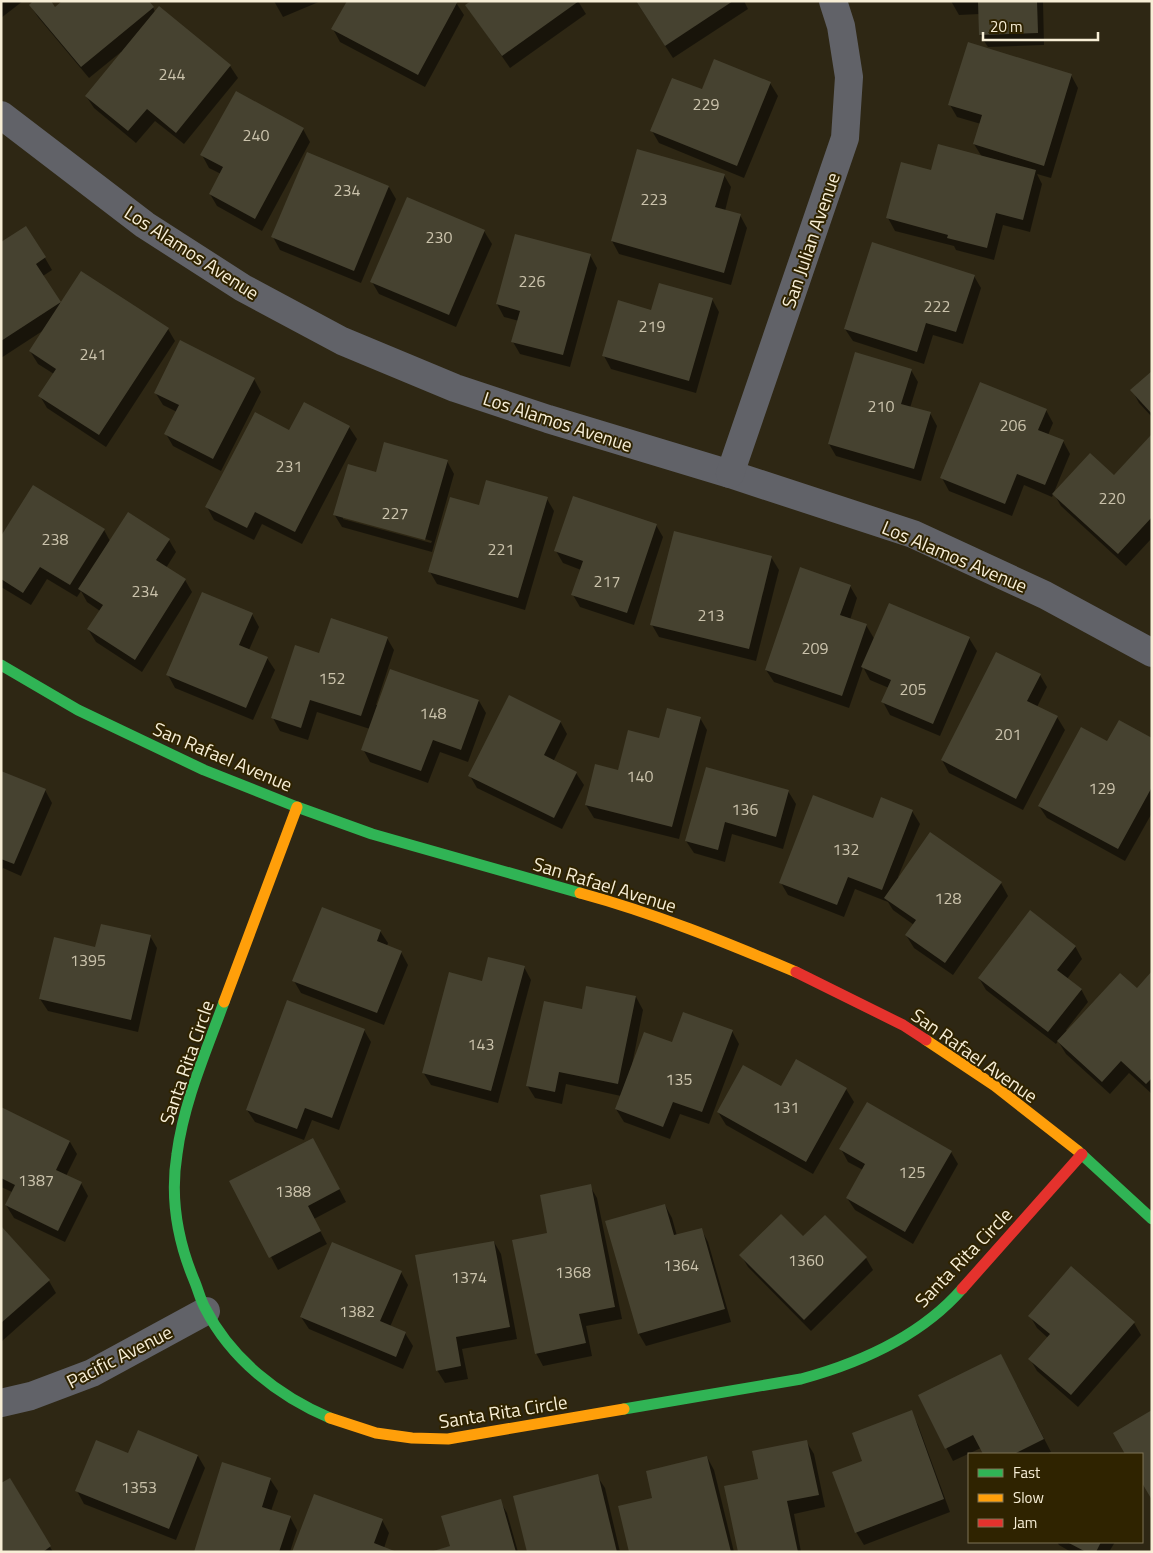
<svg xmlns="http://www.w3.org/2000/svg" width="1153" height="1553" font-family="'Titillium Web',sans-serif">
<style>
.shadow{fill:#0007;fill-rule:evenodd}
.building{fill:#464230}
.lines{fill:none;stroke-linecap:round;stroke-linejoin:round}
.street{stroke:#616268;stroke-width:28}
.fast{stroke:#30b455;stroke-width:11}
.slow{stroke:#ff9f0a;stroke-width:11}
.jam{stroke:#e5322d;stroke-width:11}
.labels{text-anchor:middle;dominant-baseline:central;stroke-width:4;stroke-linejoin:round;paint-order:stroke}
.number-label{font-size:16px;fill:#cbc3ac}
.street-label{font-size:19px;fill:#f7eed6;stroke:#2f2300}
</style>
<rect width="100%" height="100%" fill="#2e2714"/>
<!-- shadow -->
<g class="shadow">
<polygon points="1,1 23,1 1,18"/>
<polygon points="274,1 321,1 283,17"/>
<polygon points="348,1 390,1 395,4 396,1 455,1 464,15 425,87 340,42 333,29"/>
<polygon points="578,1 586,14 510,68 467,6"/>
<polygon points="636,1 744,1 748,9 673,58"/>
<polygon points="951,1 1043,1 1044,45 988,47 980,35 980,14 959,15"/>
<polygon points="30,5 55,9 153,7 155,12 230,66 238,78 184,144 155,121 136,143 94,108 86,96 122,53 121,52 89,78 38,17"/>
<polygon points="715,61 770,83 778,96 744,178 659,143 652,131 702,91"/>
<polygon points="1071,75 1078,88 1051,178 1037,174 1042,184 1030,232 1003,225 994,260 956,250 954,246 895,231 888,218 932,172 982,157 974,144 981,124 957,117 950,105"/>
<polygon points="303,129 310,142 262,231 217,206 210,194 221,174 209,168 202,155"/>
<polygon points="724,175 731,187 725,211 740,215 747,228 731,285 619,254 612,241"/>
<polygon points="389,187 396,199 361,283 280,250 273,237"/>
<polygon points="484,231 492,244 456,327 379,294 372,282"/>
<polygon points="1,243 45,258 52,270 43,276 61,304 168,329 175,341 106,447 47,408 40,396 54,374 38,364 30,351 44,330 1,358"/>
<polygon points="590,255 597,268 570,367 520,354 513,342 519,321 504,317 497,304"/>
<polygon points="974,276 981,288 963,344 933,335 924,364 853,341 845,329"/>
<polygon points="712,299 719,312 696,393 611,369 604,356"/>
<polygon points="911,370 918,382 910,408 930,413 937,426 921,481 836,456 829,444"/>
<polygon points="1152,372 1152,417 1139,403 1132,390"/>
<polygon points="254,379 261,392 221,471 173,446 166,434 177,412 163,405 155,392"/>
<polygon points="1046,410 1053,423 1048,435 1063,441 1070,454 1052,497 1024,485 1012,516 949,491 942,478"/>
<polygon points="349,427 357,439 302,544 262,524 254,540 214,520 207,507 290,431"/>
<polygon points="1151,437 1152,538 1126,566 1061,506 1054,494 1114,477"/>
<path d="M447,461L454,474L432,552L342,527L334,514L377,473ZM343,516L432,541L431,543L343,519Z"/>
<polygon points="547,499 554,511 525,610 437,584 430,572 480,507"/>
<polygon points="656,525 663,537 634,625 580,607 573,595 581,570 563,563 556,551"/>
<polygon points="104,530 110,541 169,540 176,552 166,568 185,580 192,592 142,672 96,642 88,629 100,611 87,602 81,591 77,597 47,579 31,605 1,587 1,539"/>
<polygon points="771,557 779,570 756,661 659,637 652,625"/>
<polygon points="850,586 857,598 850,620 866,625 875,640 969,638 977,651 940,736 890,715 883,702 889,688 870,680 863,667 849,708 774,682 766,670"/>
<polygon points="252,614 259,627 249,650 267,658 275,670 253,720 175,688 168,675"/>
<polygon points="387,638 394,650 376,705 479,701 486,713 468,762 440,752 428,783 370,762 363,749 370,729 317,712 308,740 280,731 273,718 320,655"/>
<polygon points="1040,675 1047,687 1037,707 1057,717 1065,730 1023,810 949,773 942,760"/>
<polygon points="700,718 707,730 679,839 594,818 586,805 618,772 660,740"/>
<polygon points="560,721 567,734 553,762 576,773 584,785 562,829 477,788 470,776"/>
<polygon points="1152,739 1152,813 1125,861 1047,818 1039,806 1108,743"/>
<polygon points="1,772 45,790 52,803 21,876 3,868 1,872"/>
<polygon points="788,791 796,804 783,849 732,834 725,862 694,853 686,841"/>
<polygon points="912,811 920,824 898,877 1001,883 1008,896 953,975 914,948 906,935 914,925 893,910 888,902 855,889 844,917 788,895 781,883 874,820"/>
<polygon points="380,931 388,943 387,946 401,952 408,965 384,1025 301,993 294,981"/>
<polygon points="150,936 157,948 138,1032 48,1011 40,999 96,948"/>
<polygon points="1075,946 1082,959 1067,979 1081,989 1088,1002 1066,1030 1068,1032 1137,990 1152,973 1152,1094 1129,1073 1110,1094 1066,1054 1058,1041 1056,1044 986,990 979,978"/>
<polygon points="524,967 531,980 498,1103 431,1085 423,1072 483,982"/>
<polygon points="636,997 643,1010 632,1065 673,1043 732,1031 739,1044 709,1124 680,1114 670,1139 624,1122 616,1109 621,1096 566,1084 562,1104 535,1098 527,1085 583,1011"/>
<polygon points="364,1030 371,1042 339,1130 312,1120 304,1140 255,1122 247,1110"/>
<polygon points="797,1061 846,1089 854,1102 813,1174 726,1125 718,1112 782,1088"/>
<polygon points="1,1109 70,1142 77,1154 66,1176 81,1183 88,1196 65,1242 14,1218 6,1205 12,1192 1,1187"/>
<polygon points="841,1149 951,1152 958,1164 913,1244 855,1210 847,1198 863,1170 848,1162"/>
<polygon points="320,1152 346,1202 314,1219 327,1244 278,1270 231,1182"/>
<polygon points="590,1186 597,1198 622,1319 586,1326 592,1356 543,1366 536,1353 549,1234"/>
<polygon points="665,1205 672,1218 677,1236 701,1229 708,1242 731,1322 646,1346 639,1334 607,1222"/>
<polygon points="1,1228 49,1281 56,1293 1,1342"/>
<polygon points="803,1238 866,1258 873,1270 811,1331 748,1267 741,1255"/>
<polygon points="494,1242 501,1254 517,1339 462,1349 468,1379 445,1383 437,1370"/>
<polygon points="401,1272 408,1285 390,1327 405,1333 413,1346 403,1369 309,1329 301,1317"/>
<polygon points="1030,1316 1134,1323 1141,1335 1078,1407 1037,1371 1030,1359 1048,1338 1037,1328"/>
<polygon points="1001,1355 1051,1452 1046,1454 984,1454 981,1448 953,1461 920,1396"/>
<polygon points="911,1412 918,1425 950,1512 864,1545 856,1532 863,1462"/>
<polygon points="806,1441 814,1454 825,1507 794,1514 801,1552 739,1552 760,1480"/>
<polygon points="129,1454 198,1456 205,1468 176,1540 84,1504 77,1491"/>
<polygon points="707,1457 714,1470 734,1552 631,1552 654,1499"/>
<polygon points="597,1476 605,1488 620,1552 529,1552"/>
<polygon points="10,1479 53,1552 1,1552"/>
<polygon points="270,1479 278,1491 271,1511 290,1517 297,1530 290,1552 195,1552"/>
<polygon points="500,1501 507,1513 518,1552 433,1552 451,1546"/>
<polygon points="382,1520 389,1533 384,1548 293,1552"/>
<polygon points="1057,1542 1115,1542 1109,1552 1071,1552 1059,1545"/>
</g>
<!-- building -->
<g class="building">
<polygon points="33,1 51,1 55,7 62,1 149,1 154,7 81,67 29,5"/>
<polygon points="347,1 394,2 458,1 418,75 331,29"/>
<polygon points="471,1 579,1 502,56 465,5"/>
<polygon points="636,1 733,1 665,46"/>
<polygon points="978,1 1037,1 1038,33 979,35"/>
<polygon points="159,6 231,65 176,133 147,109 128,131 85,96"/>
<polygon points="968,42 1072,74 1044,166 973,144 982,115 948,105"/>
<polygon points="714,59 771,82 737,166 650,131 672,78 702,89"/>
<polygon points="236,91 304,128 255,219 209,194 223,167 200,155"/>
<polygon points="938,144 1036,170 1023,220 996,213 987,248 947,238 948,235 886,218 901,162 931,170"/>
<polygon points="637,149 725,174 715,207 741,214 724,273 611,241"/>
<polygon points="307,152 389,186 354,271 271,237"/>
<polygon points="407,197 485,230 449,315 370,282"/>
<polygon points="26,226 46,257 36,264 61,302 1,341 1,242"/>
<polygon points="515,234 591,254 563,355 511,342 520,311 496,304"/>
<polygon points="872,242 975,275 956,332 926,323 917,352 844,329"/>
<polygon points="81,271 169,328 99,435 38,396 56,369 29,351"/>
<polygon points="659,283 713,298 689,381 602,356 618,300 651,310"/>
<polygon points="180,340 255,378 213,459 164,434 179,405 154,393"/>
<polygon points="855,352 912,369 901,404 931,412 914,469 828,444"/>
<polygon points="1152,371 1152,414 1130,390"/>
<polygon points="980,382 1047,409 1038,430 1064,440 1045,485 1017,474 1005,504 940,478"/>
<polygon points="304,402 350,426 295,532 255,512 247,528 205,507 255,412 289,430"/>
<polygon points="1151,435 1152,517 1118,554 1052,494 1090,453 1114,475"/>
<polygon points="384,442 448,460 425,540 333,515 348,464 376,472"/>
<polygon points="486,480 548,497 518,598 428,572 450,497 479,505"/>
<polygon points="33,485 105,529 70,585 40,567 23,593 1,579 1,536"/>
<polygon points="573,496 657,524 627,613 571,595 583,561 554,551"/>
<polygon points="128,512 170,539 156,560 186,579 135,660 87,629 103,605 78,589"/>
<polygon points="674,531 772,556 749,649 650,625"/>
<polygon points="800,567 851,585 840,615 867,624 842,696 765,670"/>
<polygon points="202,592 253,613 239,645 268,657 246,708 166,675"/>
<polygon points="889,603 970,637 933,724 881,702 891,680 861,667"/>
<polygon points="331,618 388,637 361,716 310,700 301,728 271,718 295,645 319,653"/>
<polygon points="996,652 1041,674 1027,701 1058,716 1016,799 941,760"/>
<polygon points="390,669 479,700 461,750 433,740 421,771 361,750"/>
<polygon points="509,695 561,721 544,755 577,772 554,818 468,776"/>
<polygon points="667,708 701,717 672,827 585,805 595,764 618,770 628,730 659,738"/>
<polygon points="1119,720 1152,738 1152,787 1118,849 1038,806 1081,727 1107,741"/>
<polygon points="706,767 789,790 776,837 725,822 718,850 685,841"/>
<polygon points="1,771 46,789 14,864 1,859"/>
<polygon points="813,795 873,818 881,797 913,810 882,890 848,877 837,905 779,883"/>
<polygon points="930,832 1002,882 945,963 905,935 916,920 884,898"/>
<polygon points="322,907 381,930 377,941 402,951 377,1013 292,981"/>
<polygon points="1030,910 1076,946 1057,970 1082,989 1048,1032 978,978"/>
<polygon points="101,924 151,935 131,1020 39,999 54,937 95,947"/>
<polygon points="488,957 525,966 491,1091 422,1073 449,972 482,981"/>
<polygon points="1152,971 1152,1078 1146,1084 1121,1061 1102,1082 1057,1041 1120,973 1137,988"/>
<polygon points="586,986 636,996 618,1084 559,1072 555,1092 526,1086 544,1001 582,1009"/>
<polygon points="287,1000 365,1029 332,1118 305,1108 297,1129 246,1110"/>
<polygon points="683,1012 733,1030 702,1112 673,1102 663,1127 615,1109 644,1032 672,1042"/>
<polygon points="796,1059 847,1088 806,1162 717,1112 743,1065 781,1086"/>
<polygon points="867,1102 952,1151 905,1232 846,1198 865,1164 839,1149"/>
<polygon points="1,1107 70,1141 56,1170 82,1182 58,1231 5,1205 15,1185 1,1178"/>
<polygon points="313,1138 340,1189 308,1206 321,1231 269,1258 229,1181"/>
<polygon points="591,1184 615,1307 579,1314 586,1343 535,1354 512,1240 547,1233 540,1195"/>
<polygon points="665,1204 674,1235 702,1228 725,1309 638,1334 605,1221"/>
<polygon points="781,1214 803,1236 825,1215 867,1257 804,1320 739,1255"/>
<polygon points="1,1226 50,1280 1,1323"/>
<polygon points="494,1241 510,1327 456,1337 461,1366 436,1371 415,1255"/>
<polygon points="332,1242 402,1271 380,1321 406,1332 396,1357 300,1317"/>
<polygon points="1071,1266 1135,1322 1071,1395 1028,1359 1050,1334 1028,1316"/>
<polygon points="1001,1354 1044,1439 1014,1454 983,1454 973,1435 945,1449 918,1395"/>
<polygon points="912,1410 944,1499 855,1533 832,1472 862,1461 852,1433"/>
<polygon points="1152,1410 1152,1500 1142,1483 1142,1454 1125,1454 1113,1433"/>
<polygon points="138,1430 198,1455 169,1529 75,1491 96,1440 128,1453"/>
<polygon points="807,1440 819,1495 787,1501 798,1552 738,1552 724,1486 758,1479 752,1451"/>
<polygon points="707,1456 731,1552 629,1552 618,1506 652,1498 646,1471"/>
<polygon points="222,1462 271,1478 262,1507 291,1516 279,1552 194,1552"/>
<polygon points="598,1474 617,1552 527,1552 513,1496"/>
<polygon points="10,1478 51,1546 43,1552 1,1552 1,1483"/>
<polygon points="314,1494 383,1519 374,1543 397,1552 292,1552"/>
<polygon points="501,1499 516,1552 430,1552 450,1546 441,1516"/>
<polygon points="1067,1542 1101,1542 1096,1552 1086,1552"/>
</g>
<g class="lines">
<!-- street -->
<g class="street">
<polyline points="1,115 145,225 243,288 342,341 455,388 548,419 730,474 913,534 1045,595 1152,653"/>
<polyline points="730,474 845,138 849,77 841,26 833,1"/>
<polyline points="1,1403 31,1396 92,1373 206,1311"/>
</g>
<!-- fast -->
<g class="fast">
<polyline points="1,665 78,710 204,770 297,807 372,834 580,893"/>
<path d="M224,1002C206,1052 184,1101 177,1154C170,1197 177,1239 194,1280C198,1289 200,1299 205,1308C231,1359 278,1396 330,1418"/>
<polyline points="1078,1151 1152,1219"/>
<path d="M624,1409L801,1379C860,1363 921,1336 962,1289"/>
</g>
<!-- slow -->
<g class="slow">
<path d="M580,893C654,913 725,942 796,972"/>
<polyline points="224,1002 297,807"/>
<polyline points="926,1040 995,1086 1078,1151"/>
<polyline points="330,1418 376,1433 412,1438 448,1439 624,1409"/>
</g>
<!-- jam -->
<g class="jam">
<polyline points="796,972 903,1025 926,1040"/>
<polyline points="962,1289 1082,1154"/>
</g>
</g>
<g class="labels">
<!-- number labels -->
<g class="number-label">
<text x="172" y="74">244</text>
<text x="706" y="104">229</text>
<text x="256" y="135">240</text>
<text x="347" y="190">234</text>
<text x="654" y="199">223</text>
<text x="439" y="237">230</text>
<text x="532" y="281">226</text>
<text x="937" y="306">222</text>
<text x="652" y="326">219</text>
<text x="93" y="354">241</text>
<text x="881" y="406">210</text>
<text x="1013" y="425">206</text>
<text x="289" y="466">231</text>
<text x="1112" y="498">220</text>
<text x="395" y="513">227</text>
<text x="55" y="539">238</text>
<text x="501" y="549">221</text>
<text x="607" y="581">217</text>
<text x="145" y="591">234</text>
<text x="711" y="615">213</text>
<text x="815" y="648">209</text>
<text x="332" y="678">152</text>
<text x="913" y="689">205</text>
<text x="433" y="713">148</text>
<text x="1008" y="734">201</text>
<text x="640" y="776">140</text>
<text x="1102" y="788">129</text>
<text x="745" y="809">136</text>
<text x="846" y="849">132</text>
<text x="948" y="898">128</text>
<text x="88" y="960">1395</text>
<text x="481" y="1044">143</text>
<text x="679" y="1079">135</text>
<text x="786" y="1107">131</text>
<text x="912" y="1172">125</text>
<text x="36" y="1180">1387</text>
<text x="293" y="1191">1388</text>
<text x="806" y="1260">1360</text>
<text x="681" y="1265">1364</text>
<text x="573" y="1272">1368</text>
<text x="469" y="1277">1374</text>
<text x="357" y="1311">1382</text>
<text x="139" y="1487">1353</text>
</g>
<!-- street labels -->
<g class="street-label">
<text transform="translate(810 240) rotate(-71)">San Julian Avenue</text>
<text transform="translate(192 252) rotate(33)">Los Alamos Avenue</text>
<text transform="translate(558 421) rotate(18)">Los Alamos Avenue</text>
<text transform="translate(955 556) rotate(23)">Los Alamos Avenue</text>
<text transform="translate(223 756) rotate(23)">San Rafael Avenue</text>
<text transform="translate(605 884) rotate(17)">San Rafael Avenue</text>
<text transform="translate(975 1055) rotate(35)">San Rafael Avenue</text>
<text transform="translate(186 1062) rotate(-71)">Santa Rita Circle</text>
<text transform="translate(963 1257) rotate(-46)">Santa Rita Circle</text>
<text transform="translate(119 1356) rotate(-27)">Pacific Avenue</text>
<text transform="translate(503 1411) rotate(-9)">Santa Rita Circle</text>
</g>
</g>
<!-- border -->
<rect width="1153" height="1553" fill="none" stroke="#f7eed6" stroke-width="5"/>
<!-- legend -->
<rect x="968" y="1453" width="175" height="90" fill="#2f2300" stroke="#7f7456"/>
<rect x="978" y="1469" width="25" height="8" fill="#30b455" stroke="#7f7456"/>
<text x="1013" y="1478" font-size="15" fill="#f7eed6">Fast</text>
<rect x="978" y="1494" width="25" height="8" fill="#ff9f0a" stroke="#7f7456"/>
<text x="1013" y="1503" font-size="15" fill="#f7eed6">Slow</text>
<rect x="978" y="1519" width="25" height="8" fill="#e5322d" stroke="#7f7456"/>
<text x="1013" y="1528" font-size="15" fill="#f7eed6">Jam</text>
<!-- scale -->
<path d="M983 32v8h115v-8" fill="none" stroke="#f7eed6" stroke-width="2.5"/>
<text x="990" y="32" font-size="15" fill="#f7eed6" stroke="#2f2300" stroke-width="4" paint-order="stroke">20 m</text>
</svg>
